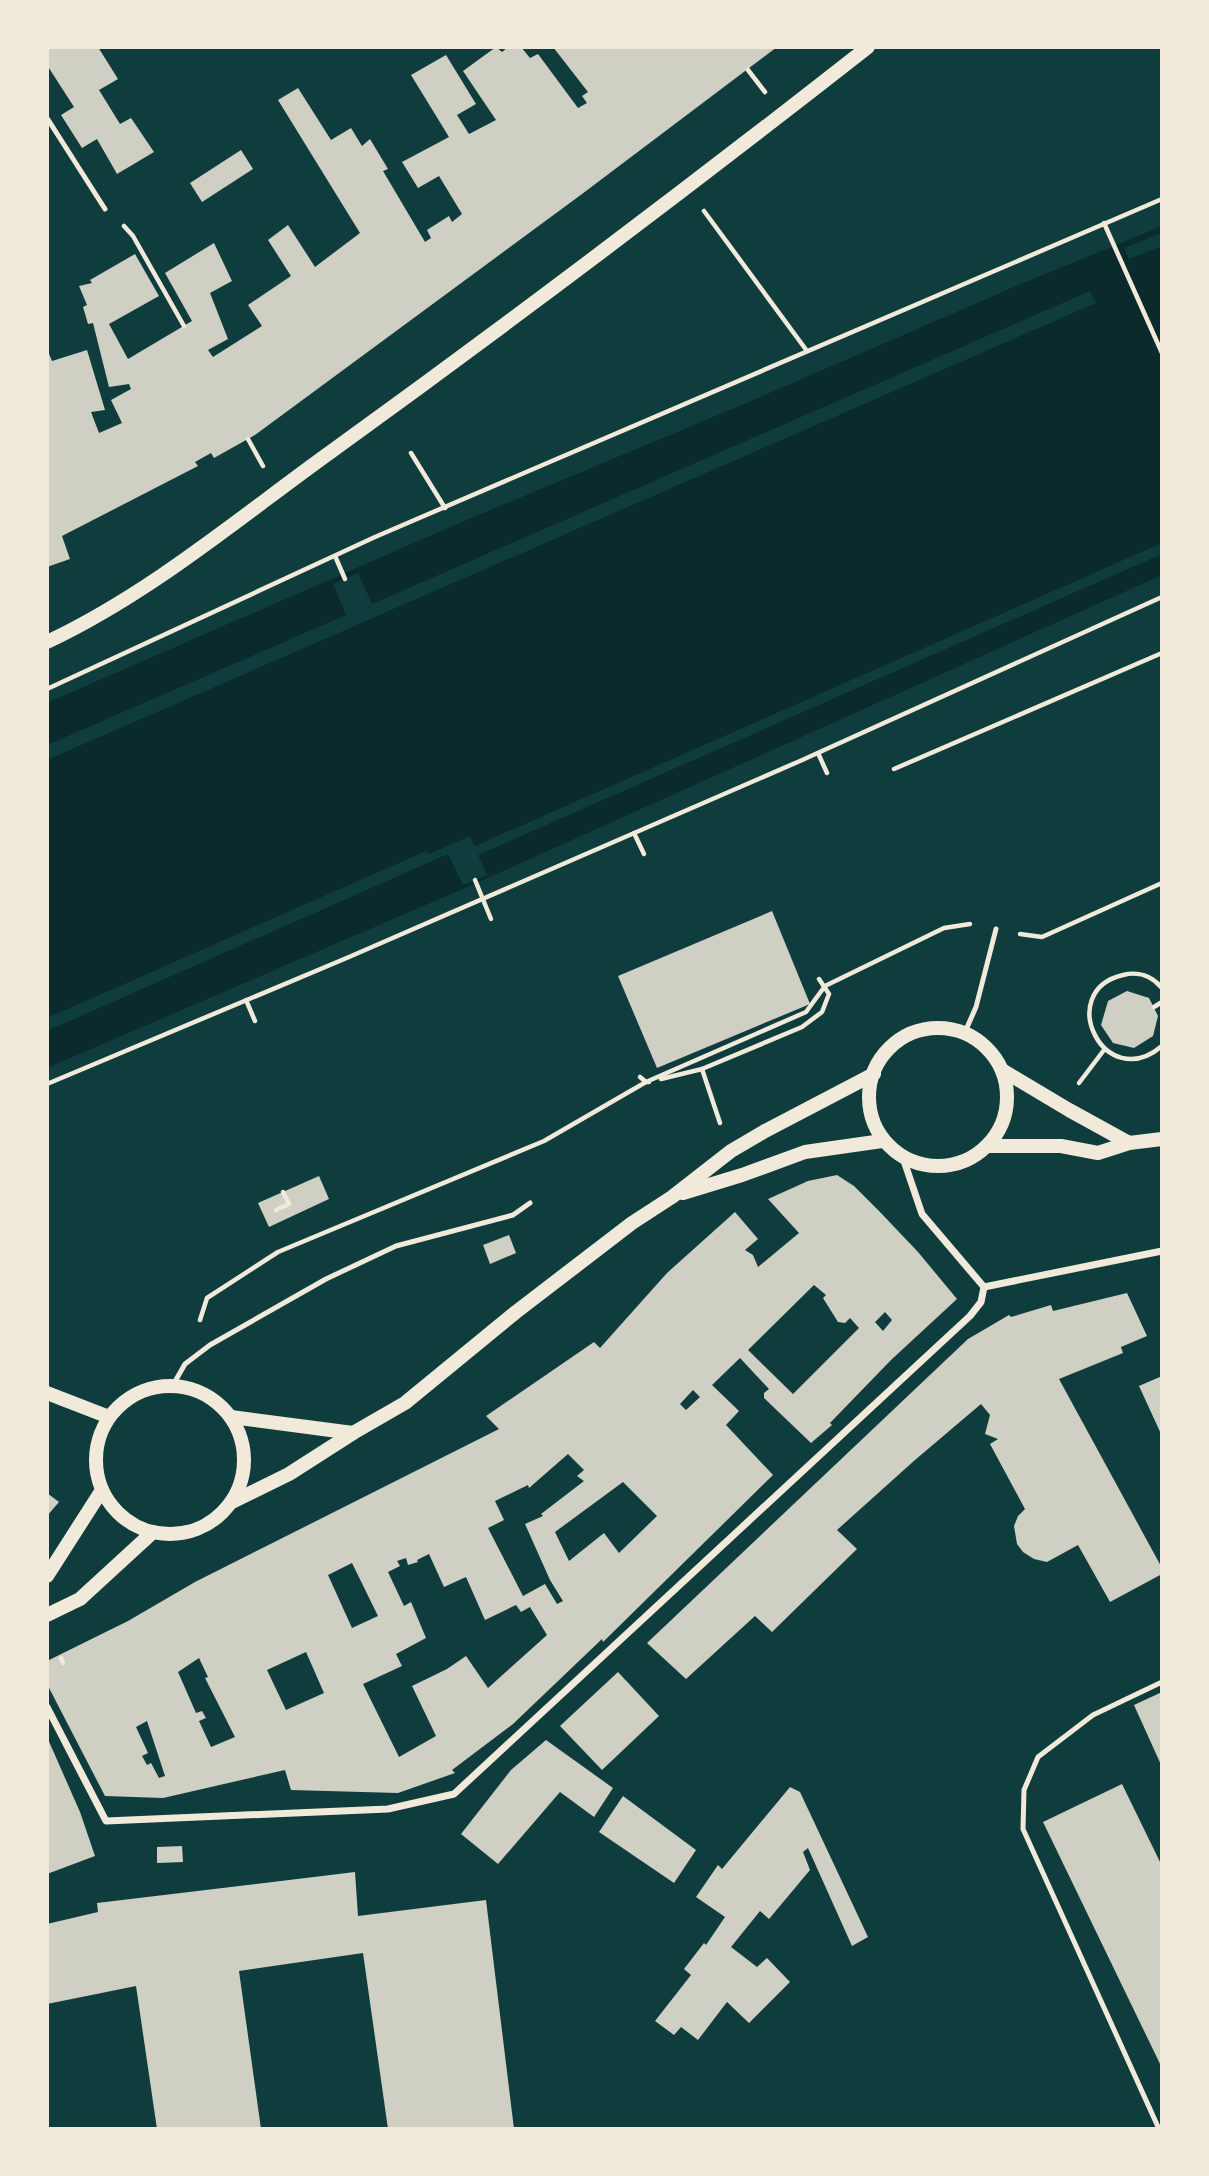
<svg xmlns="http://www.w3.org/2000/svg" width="1209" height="2176" font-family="Overpass,sans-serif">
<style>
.water{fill:#0a2a2b}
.pier{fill:#0f3d3e}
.building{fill:#cfcfc3;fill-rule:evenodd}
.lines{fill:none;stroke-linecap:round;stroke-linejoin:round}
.path{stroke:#f1e9da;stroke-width:4.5}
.service{stroke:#f1e9da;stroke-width:5}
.minor{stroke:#f1e9da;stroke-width:7}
.secondary{stroke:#f1e9da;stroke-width:14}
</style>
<rect width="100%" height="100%" fill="#0f3d3e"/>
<!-- water -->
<polygon class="water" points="1162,226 1162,575 465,888 47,1068 47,703 464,521 742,405 1021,284"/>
<!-- pier -->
<g class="pier">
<polygon points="1162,233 1162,246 1129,259 1124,248"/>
<polygon points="1090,291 1096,303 47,760 47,745 346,615 333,584 358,573 372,604"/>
<polygon points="1162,543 1162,554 478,855 487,875 463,885 448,854 47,1031 47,1018 426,851 429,854 470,836 475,846"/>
</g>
<!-- building -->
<g class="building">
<polygon points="47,47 98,47 118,79 99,90 120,124 131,118 154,152 117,174 97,139 82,148 61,115 74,107 47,65"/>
<polygon points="496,47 502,52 508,47 521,47 530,58 538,54 578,108 587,103 582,96 588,92 553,47 777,47 582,194 255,435 214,458 211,453 195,462 198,466 62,536 70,559 47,567 47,349 52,361 87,350 105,410 91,412 99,433 122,423 111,400 131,389 129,384 109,387 93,323 88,324 83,307 87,305 79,286 92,283 90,280 135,254 159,296 109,324 128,359 192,321 165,273 214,243 232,281 210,293 228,339 208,350 213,357 262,326 248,305 291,276 268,240 288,225 315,267 360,233 278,100 298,88 331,140 351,128 362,146 370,139 388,169 383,171 425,242 431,238 427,230 449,216 452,222 462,214 439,176 418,188 402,162 449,137 411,75 446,55 476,104 457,115 469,134 496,120 463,71"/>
<polygon points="241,150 253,169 202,202 190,183"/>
<polygon points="772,911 810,1004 657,1068 618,976"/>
<polygon points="1127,991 1149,998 1158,1016 1153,1036 1134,1048 1113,1043 1101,1025 1108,1001"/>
<path d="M837,1175L854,1186L880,1212L918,1252L957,1299L891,1360L830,1423L832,1425L811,1443L764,1398V1393L769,1389L740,1358L712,1385L739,1411L726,1425L773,1475L603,1642L602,1639L513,1724L452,1770L455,1773L398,1793L291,1790L285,1770L163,1798L105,1796L47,1684V1661L128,1621L195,1582L499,1429L486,1416L594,1342L600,1348L667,1273L735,1212L758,1239L745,1250L753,1255L758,1267L799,1233L768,1199L808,1181ZM814,1285L826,1295L823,1298L838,1322L845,1323L850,1318L859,1328L793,1394L748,1350ZM885,1312L892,1320L883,1331L875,1322ZM693,1390L700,1397L686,1410L680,1404ZM568,1454L584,1470L577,1476L584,1481L541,1514L543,1516L525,1524L550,1580L563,1601L557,1604L545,1584L523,1596L488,1528L504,1520L495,1501L528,1485L529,1488ZM623,1482L657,1516L619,1553L604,1533L569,1561L555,1532ZM429,1554L444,1587L466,1577L485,1620L516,1605L521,1612L530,1607L547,1635L488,1688L466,1656L447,1669L412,1686L436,1736L399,1757L363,1684L402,1666L396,1654L426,1638L411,1602L404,1606L388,1572L400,1566L397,1561L406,1558L408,1565L418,1562L417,1560ZM352,1563L378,1616L352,1628L328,1575ZM306,1652L324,1693L286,1710L267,1670ZM199,1658L208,1677L205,1678L235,1737L211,1747L199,1721L206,1718L202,1711L196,1713L178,1672ZM147,1721L165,1776L159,1778L151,1763L147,1765L142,1756L148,1753L136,1727Z"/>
<polygon points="319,1176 329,1199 269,1227 258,1203"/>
<polygon points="509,1235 516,1253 490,1264 483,1245"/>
<polygon points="1127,1293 1147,1336 1121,1347 1123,1353 1059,1379 1162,1568 1162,1574 1110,1602 1078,1545 1047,1562 1034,1559 1023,1552 1017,1544 1014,1526 1018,1516 1025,1509 990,1444 998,1439 985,1434 990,1415 981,1404 915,1460 837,1530 857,1549 772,1632 755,1616 686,1679 647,1643 968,1339 1009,1315 1011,1317 1051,1305 1053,1311"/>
<polygon points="1162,1376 1162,1436 1139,1386"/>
<polygon points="47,1493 59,1502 47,1516"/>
<polygon points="618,1672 659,1716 602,1770 560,1726"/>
<polygon points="1162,1692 1162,1767 1134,1705"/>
<polygon points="47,1737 80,1812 95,1856 47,1874"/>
<polygon points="546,1740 613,1788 594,1817 560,1792 498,1864 461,1834 511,1770"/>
<polygon points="1122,1784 1162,1866 1162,2068 1043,1822"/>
<polygon points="790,1787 800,1792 868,1937 852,1946 808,1848 803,1852 810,1870 769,1919 760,1911 731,1947 757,1967 767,1958 790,1982 749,2023 727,2002 698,2040 681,2027 674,2035 655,2021 691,1975 684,1969 704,1943 706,1945 725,1917 696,1897 718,1865 722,1869"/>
<polygon points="623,1796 696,1850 674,1883 599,1832"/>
<polygon points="182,1846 183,1862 157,1863 157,1847"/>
<polygon points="355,1872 358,1916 486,1900 514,2129 388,2129 363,1953 239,1971 261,2129 157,2129 136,1986 47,2004 47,1924 98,1912 97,1903"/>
</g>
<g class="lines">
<!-- path -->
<g class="path">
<polyline points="748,70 765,92"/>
<polyline points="704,211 807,351"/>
<polyline points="1104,223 1162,353"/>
<polyline points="124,226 133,236 184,326"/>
<polyline points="248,439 263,466"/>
<polyline points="411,453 445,508"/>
<polyline points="335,556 345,579"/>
<polyline points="47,689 375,537 1162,199"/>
<polyline points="818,753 827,773"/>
<polyline points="894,769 1162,653"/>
<polyline points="634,833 644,854"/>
<polyline points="475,880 491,919"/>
<polyline points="1020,934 1042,937 1162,883"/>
<path d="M1162,988C1152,976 1138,971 1123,975C1054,991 1104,1095 1162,1046"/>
<polyline points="246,1000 255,1021"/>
<polyline points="1154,1007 1162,1002"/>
<polyline points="702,1069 720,1123"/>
<polyline points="640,1077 646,1082 649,1082"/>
<polyline points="661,1079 702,1069 802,1027 822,1012 829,994 819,979"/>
<polyline points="1079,1083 1104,1050"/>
<polyline points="47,1084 349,957 800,761 1162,597"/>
<polyline points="276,1210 289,1204 283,1192"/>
<polyline points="200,1320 207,1298 278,1252 544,1141 646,1082 806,1012 825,986 944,928 970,924"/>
<polyline points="61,1658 63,1663"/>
</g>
<!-- service -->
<g class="service">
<polyline points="47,118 105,209"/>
<polyline points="965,1032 976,1007 996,929"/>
<polyline points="173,1385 185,1364 210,1345 326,1279 396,1246 513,1215 530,1203"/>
<polyline points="1159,2129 1023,1829 1024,1790 1038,1757 1093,1715 1162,1682"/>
</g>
<!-- minor -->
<g class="minor">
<polyline points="903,1158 922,1214 984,1287 1162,1251"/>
<polyline points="47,1707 106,1821 388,1809 454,1794 970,1316 981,1302 984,1287"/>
</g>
<!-- secondary -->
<g class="secondary">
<path d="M47,642C151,593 240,517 332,451C513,320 692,185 868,47"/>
<circle cx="938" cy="1097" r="69"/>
<polyline points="1002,1070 1069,1110 1129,1143"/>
<polyline points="987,1146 1061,1146 1098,1153 1129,1143 1162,1139"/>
<polyline points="683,1193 742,1175 805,1152 882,1141"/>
<circle cx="170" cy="1460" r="74"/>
<polyline points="47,1393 109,1417"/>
<polyline points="231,1417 353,1433"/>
<polyline points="232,1502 289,1474 353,1433 405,1403 516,1312 632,1223 672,1197 731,1151 765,1131 874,1074"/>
<polyline points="47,1576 102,1490"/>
<polyline points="47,1615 80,1599 153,1532"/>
</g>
</g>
<!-- border -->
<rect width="1209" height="2176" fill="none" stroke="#f1e9da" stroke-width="98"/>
</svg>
